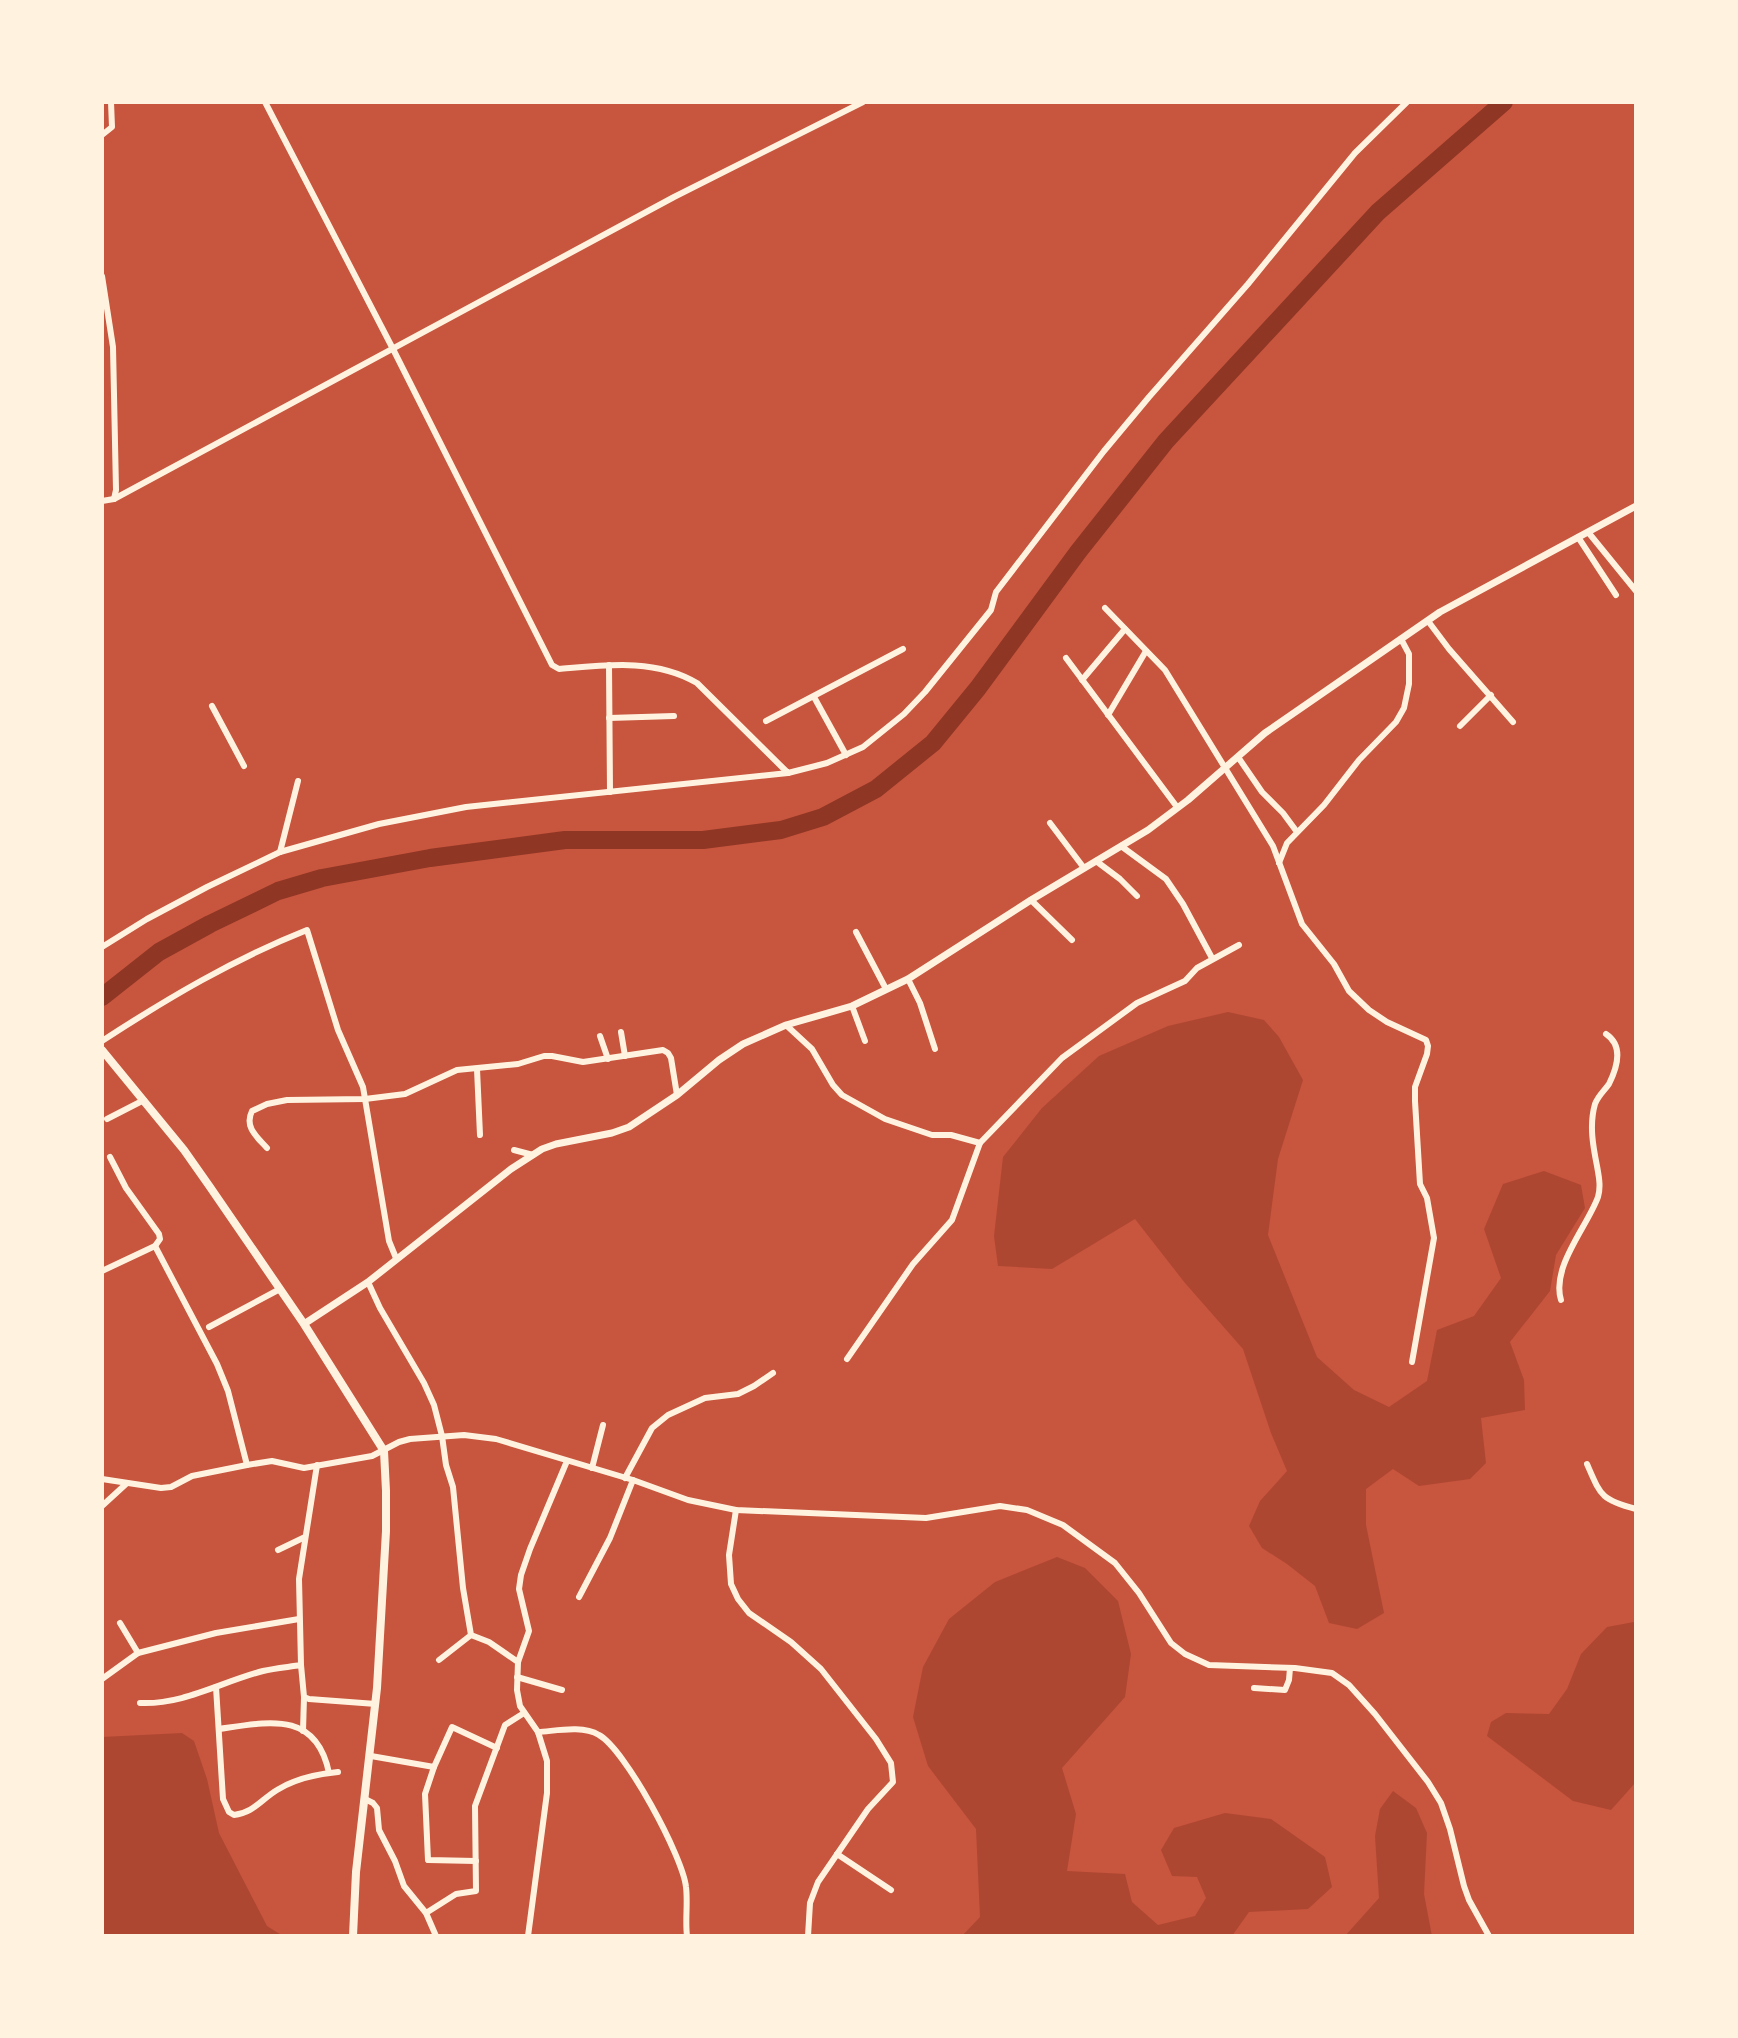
<svg xmlns="http://www.w3.org/2000/svg" width="1738" height="2038" font-family="'Exo 2',sans-serif">
<style>
.green{fill:#ae4732}
.lines{fill:none;stroke-linecap:round;stroke-linejoin:round}
.river{stroke:#8f3625;stroke-width:18}
.minor{stroke:#fff3e0;stroke-width:6}
.tertiary{stroke:#fff3e0;stroke-width:7}
.secondary{stroke:#fff3e0;stroke-width:8}
</style>
<rect width="100%" height="100%" fill="#c8553d"/>
<!-- green -->
<g class="green">
<polygon points="1228,1012 1264,1020 1279,1037 1303,1080 1278,1159 1268,1235 1317,1357 1354,1390 1389,1407 1427,1381 1437,1330 1474,1316 1501,1278 1484,1229 1503,1184 1544,1171 1581,1185 1585,1208 1556,1255 1550,1291 1510,1342 1524,1380 1525,1410 1481,1418 1486,1463 1470,1479 1419,1486 1393,1469 1366,1489 1366,1525 1384,1613 1357,1629 1329,1623 1315,1586 1287,1564 1262,1548 1249,1526 1260,1501 1287,1471 1271,1433 1243,1349 1185,1283 1135,1219 1052,1269 998,1266 994,1236 1003,1157 1042,1108 1099,1056 1168,1026"/>
<polygon points="1057,1557 1085,1568 1118,1601 1131,1654 1125,1697 1062,1768 1076,1814 1067,1871 1125,1874 1132,1902 1158,1925 1195,1916 1206,1898 1197,1877 1172,1876 1161,1850 1174,1828 1225,1813 1271,1819 1325,1857 1332,1887 1308,1909 1249,1912 1232,1936 962,1936 980,1917 976,1829 928,1766 913,1717 923,1667 949,1619 995,1582"/>
<polygon points="1634,1622 1636,1622 1636,1782 1611,1810 1573,1801 1487,1736 1491,1722 1506,1713 1549,1714 1567,1689 1581,1654 1607,1627"/>
<polygon points="182,1733 194,1741 207,1779 219,1833 267,1926 283,1936 102,1936 102,1737"/>
<polygon points="1393,1791 1416,1808 1427,1833 1424,1894 1432,1936 1345,1936 1379,1898 1375,1836 1380,1809"/>
</g>
<g class="lines">
<!-- river -->
<polyline class="river" points="102,997 159,952 210,924 278,891 322,878 430,858 565,840 703,840 781,830 823,817 876,789 933,743 978,688 1078,552 1166,441 1378,212 1504,102"/>
<!-- minor -->
<g class="minor">
<path d="M265,102L393,349L552,665L559,669C605,665 655,658 697,683L788,773L827,763L863,747L904,714L925,692L991,610L996,592L1104,451L1149,397L1248,284L1355,153L1407,102"/>
<polyline points="102,135 112,127 111,102"/>
<polyline points="102,276 113,347 116,490 114,499"/>
<polyline points="102,501 114,499 674,197 863,102"/>
<polyline points="1588,532 1636,591"/>
<polyline points="1578,537 1616,595"/>
<polyline points="1105,608 1165,670 1273,846 1302,924 1334,964 1349,991 1369,1010 1387,1022 1426,1040 1428,1046 1427,1054 1415,1087 1415,1101 1420,1184 1427,1198 1434,1238 1412,1362"/>
<polyline points="1428,621 1449,649 1513,722"/>
<polyline points="1066,658 1177,807"/>
<polyline points="609,665 610,792"/>
<polyline points="1082,680 1125,629"/>
<polyline points="814,697 846,755"/>
<polyline points="212,706 244,766"/>
<polyline points="1108,715 1146,651"/>
<polyline points="609,718 674,716"/>
<polyline points="766,721 903,649"/>
<polyline points="1460,726 1491,695"/>
<polyline points="1238,757 1262,792 1283,813 1297,832"/>
<polyline points="1050,823 1084,868"/>
<polyline points="1121,846 1166,879 1183,904 1212,958"/>
<polyline points="280,852 298,781"/>
<polyline points="1096,861 1120,879 1137,896"/>
<polyline points="1279,863 1287,843 1324,805 1359,760 1396,722 1404,708 1409,684 1409,654 1401,639"/>
<polyline points="1031,900 1072,940"/>
<polyline points="856,932 886,989"/>
<polyline points="102,947 147,919 207,887 280,852 379,824 466,807 788,773"/>
<polyline points="908,979 920,1003 935,1049"/>
<polyline points="852,1006 865,1041"/>
<polyline points="786,1025 812,1049 833,1085 842,1095 885,1119 932,1135 951,1135 980,1143"/>
<polyline points="621,1032 625,1056"/>
<polyline points="600,1036 608,1059"/>
<path d="M102,1041C168,998 234,959 307,930L338,1030L363,1087L389,1241L396,1258"/>
<polyline points="477,1069 480,1135"/>
<polyline points="107,1119 144,1100"/>
<path d="M267,1148C257,1137 244,1127 252,1111L267,1104L287,1100L365,1099L405,1094L457,1070L518,1064L544,1056H552L583,1062L663,1050L668,1053L671,1058L677,1095"/>
<polyline points="514,1150 533,1155"/>
<polyline points="110,1157 126,1188 159,1234 160,1239 155,1246"/>
<polyline points="102,1271 155,1246 217,1364 228,1391 247,1465"/>
<polyline points="368,1282 380,1308 424,1383 434,1405 442,1436 446,1465 453,1487 463,1588 471,1635 489,1642 518,1662"/>
<path d="M1561,1300C1551,1267 1587,1227 1598,1197C1601,1187 1599,1177 1597,1166C1593,1146 1589,1125 1595,1104C1598,1096 1604,1091 1609,1084C1617,1068 1624,1046 1606,1034"/>
<polyline points="209,1327 280,1289"/>
<polyline points="847,1359 913,1264 952,1220 980,1143 1062,1058 1137,1003 1185,981 1197,968 1239,945"/>
<path d="M1587,1464C1601,1496 1601,1500 1636,1509"/>
<polyline points="317,1465 299,1579 301,1665 304,1697 309,1699 376,1704"/>
<polyline points="592,1468 603,1425"/>
<polyline points="625,1478 652,1428 668,1415 705,1398 738,1394 754,1386 773,1373"/>
<polyline points="102,1479 161,1488 171,1487 192,1476 247,1465 272,1461 304,1468 372,1456 399,1442 410,1439 464,1435 496,1439 633,1480 688,1500 736,1510 926,1518 1000,1506 1027,1510 1063,1525 1115,1563 1139,1593 1171,1643 1185,1654 1209,1665 1295,1668 1332,1673 1349,1685 1375,1714 1428,1782 1441,1803 1450,1829 1464,1886 1469,1900 1489,1936"/>
<polyline points="102,1506 126,1484"/>
<polyline points="736,1510 729,1555 731,1584 738,1599 749,1613 791,1642 821,1669 876,1739 891,1763 893,1782 868,1809 818,1882 810,1903 808,1936"/>
<polyline points="278,1550 305,1537"/>
<polyline points="579,1597 610,1538 633,1480"/>
<polyline points="120,1623 138,1653"/>
<polyline points="439,1660 471,1635"/>
<polyline points="517,1677 562,1690"/>
<polyline points="102,1679 138,1653 216,1633 299,1619"/>
<path d="M216,1687L223,1799L229,1812L234,1815C253,1813 262,1799 277,1790C296,1778 317,1774 338,1772"/>
<polyline points="1254,1688 1285,1690 1289,1680 1290,1668"/>
<path d="M140,1703C183,1705 221,1682 263,1671C275,1668 289,1667 301,1665"/>
<path d="M219,1729C268,1722 316,1710 329,1773"/>
<polyline points="303,1731 304,1697"/>
<path d="M538,1732C556,1731 582,1725 599,1735C625,1749 683,1857 686,1887C688,1903 685,1920 687,1936"/>
<polyline points="371,1756 434,1767"/>
<polyline points="365,1799 373,1803 377,1808 379,1830 395,1861 404,1886 426,1913 436,1936"/>
<polyline points="837,1854 891,1890"/>
<polyline points="476,1861 428,1860 425,1794 434,1767 452,1727 497,1748"/>
<polyline points="426,1913 456,1894 476,1891 475,1806 505,1725 524,1713"/>
<polyline points="528,1936 547,1793 547,1761 538,1732 520,1706 517,1690 518,1662 529,1631 519,1589 521,1575 530,1549 567,1461"/>
</g>
<!-- tertiary -->
<polyline class="tertiary" points="304,1324 368,1282 511,1169 542,1149 556,1144 612,1133 629,1127 677,1095 719,1060 743,1044 786,1025 852,1006 908,979 1031,900 1148,830 1188,800 1265,733 1440,612 1636,506"/>
<!-- secondary -->
<polyline class="secondary" points="102,1050 184,1150 210,1187 304,1324 384,1451 386,1491 386,1531 377,1688 356,1872 353,1936"/>
</g>
<!-- border -->
<rect width="1738" height="2038" fill="none" stroke="#fff3e0" stroke-width="208"/>
</svg>
